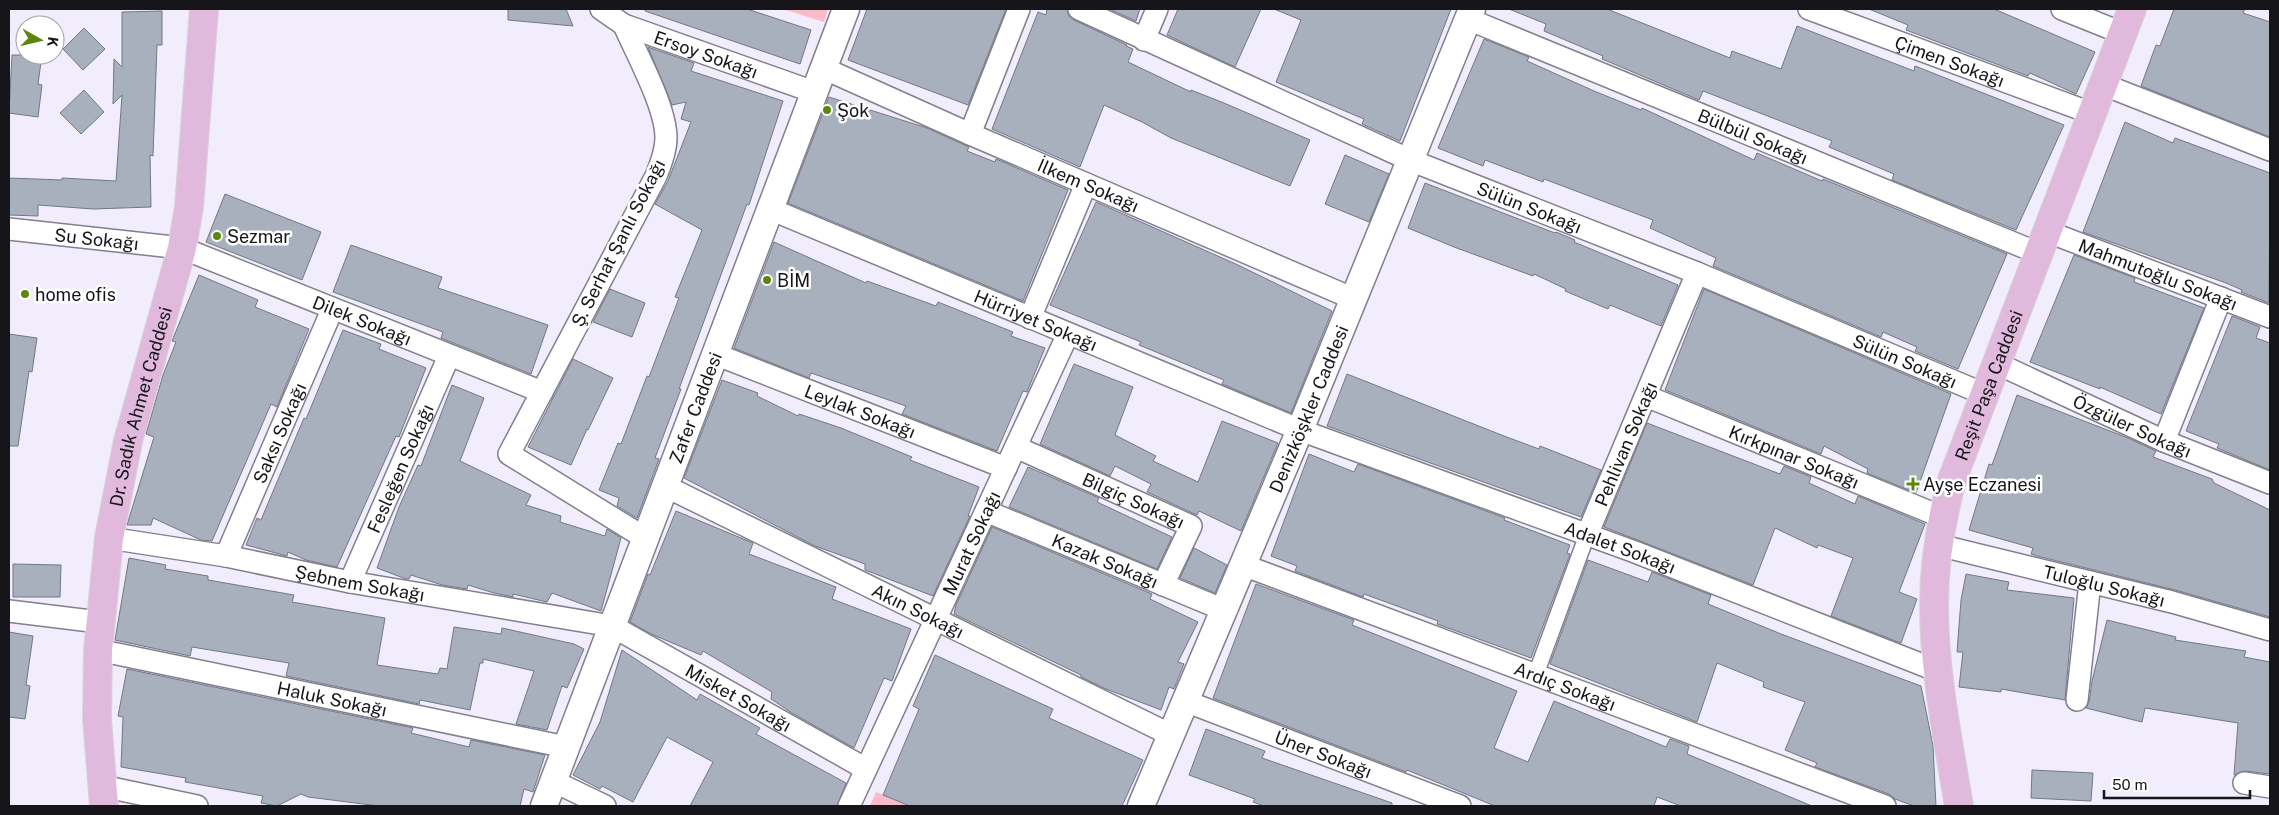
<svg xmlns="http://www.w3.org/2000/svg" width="2279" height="815" font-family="'Public Sans',sans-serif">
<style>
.green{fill:#fabbc8}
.building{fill:#a8b0be;stroke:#717885}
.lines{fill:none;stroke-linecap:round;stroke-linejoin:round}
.pedestrian-casing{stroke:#837f8e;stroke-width:18}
.minor-casing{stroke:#837f8e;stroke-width:24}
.tertiary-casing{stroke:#837f8e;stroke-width:29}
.primary-casing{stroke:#d5d5d6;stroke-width:30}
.pedestrian{stroke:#fff;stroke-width:15}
.minor{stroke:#fff;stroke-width:21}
.tertiary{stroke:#fff;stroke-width:26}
.primary{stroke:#e1b9dc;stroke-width:28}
.poi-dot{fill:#5e860f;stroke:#fff;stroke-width:2}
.labels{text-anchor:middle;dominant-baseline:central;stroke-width:5;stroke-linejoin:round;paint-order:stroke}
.street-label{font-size:18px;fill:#16151a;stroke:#fff}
.poi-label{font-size:18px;fill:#16151a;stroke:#fff;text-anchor:start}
</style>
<rect width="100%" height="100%" fill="#f1edfd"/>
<!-- green -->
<g class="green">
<polygon points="783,9 828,9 824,22"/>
<polygon points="876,792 910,806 870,806"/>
</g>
<!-- building -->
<g class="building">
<polygon points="508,9 566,9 573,26 508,20"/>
<polygon points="645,9 747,9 811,30 800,64 645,11"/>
<polygon points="867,9 1006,9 968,105 848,60"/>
<polygon points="1047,9 1067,9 1069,16 1074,20 1127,45 1126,46 1133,49 1128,62 1191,92 1191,90 1224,103 1310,140 1290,186 1171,138 1142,122 1104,105 1080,167 992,129 1038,12 1046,15"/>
<polygon points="1109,9 1140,9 1136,21"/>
<polygon points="1178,9 1261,9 1235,67 1167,35"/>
<polygon points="1274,9 1451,9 1400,141 1362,124 1364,119 1276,82 1301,20"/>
<polygon points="1509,9 1607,9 1730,58 1732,51 1781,69 1797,26 1914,71 1915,66 2064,125 2016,230 1892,180 1894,174 1829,147 1832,141 1703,91 1699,100 1602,59 1603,56 1544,31 1546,24"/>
<polygon points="1869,9 1994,9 2095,52 2076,94 2030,73 2028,76 1906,30 1908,25"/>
<polygon points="2174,9 2245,9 2243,13 2270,22 2270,137 2141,86 2156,45 2160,46"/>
<polygon points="162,11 162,45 157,45 153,156 150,155 151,207 93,209 38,205 38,216 9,215 9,178 62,180 62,178 116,181 122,95 113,104 114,59 122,67 122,12"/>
<polygon points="84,28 105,49 83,70 63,49"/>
<polygon points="1484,39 1529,57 1527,61 1594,91 1641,110 1642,108 1754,160 1757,153 1822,181 1823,179 2007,254 1958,369 1915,351 1917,347 1883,332 1881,337 1713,266 1716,258 1650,228 1653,220 1544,179 1543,182 1485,160 1483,166 1438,148"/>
<polygon points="648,47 694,63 691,71 783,101 749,205 747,204 679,389 681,389 655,458 659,459 637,518 617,506 619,498 599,490 618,443 621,444 647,376 649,377 679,298 675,297 702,230 655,204 668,181 691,122 681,119 686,102 672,105"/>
<polygon points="12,55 42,55 38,84 42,85 38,117 9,113"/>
<polygon points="84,90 104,112 81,134 60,113"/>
<polygon points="829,97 927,128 969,147 967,151 995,162 996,159 1068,190 1023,301 788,203"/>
<polygon points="2125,122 2173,143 2175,138 2270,173 2269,303 2241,292 2242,290 2226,283 2083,232"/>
<polygon points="1345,155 1389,174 1369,222 1325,204"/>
<polygon points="1425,183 1555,233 1556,232 1575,240 1574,242 1678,285 1661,326 1610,305 1608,309 1565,291 1566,289 1534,274 1533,276 1454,247 1408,228"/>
<polygon points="225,194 321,232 302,280 206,242"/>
<polygon points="1096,202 1238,265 1332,311 1291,413 1222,384 1224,380 1139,345 1141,342 1050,305"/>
<polygon points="774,242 866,283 867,281 936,306 938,302 1013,332 1011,336 1045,348 1027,392 1023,391 997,451 902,414 906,406 811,373 809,378 734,348"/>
<polygon points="351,245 442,277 438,288 548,325 531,374 441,338 443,332 333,292"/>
<polygon points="2074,255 2135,278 2134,282 2204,308 2161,414 2100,387 2100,389 2030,362"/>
<polygon points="199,275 258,300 255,307 309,329 277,407 271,404 212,541 201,540 153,518 151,525 127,525 154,437 146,434 163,375 176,342 172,341 174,336"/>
<polygon points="610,289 645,303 632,337 593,322"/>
<polygon points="1704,289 1951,394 1916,493 1867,473 1868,469 1824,446 1821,454 1665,390"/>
<polygon points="2232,316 2260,327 2256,338 2270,343 2270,470 2217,448 2219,444 2186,431"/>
<polygon points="343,330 381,344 379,349 426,368 399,437 396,436 337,567 306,560 288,552 287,556 246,545 257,518 261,520 304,418 306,419"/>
<polygon points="9,334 37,338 32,372 29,371 18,446 9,446"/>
<polygon points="573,359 613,378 588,430 587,429 571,465 528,447"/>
<polygon points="1074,364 1133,387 1115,435 1156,456 1153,461 1198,482 1222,421 1278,443 1241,531 1199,511 1197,515 1147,492 1151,484 1115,466 1110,476 1040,444"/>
<polygon points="1347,374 1504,436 1539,449 1540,446 1601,470 1581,517 1327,426"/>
<polygon points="722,380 758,393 757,396 798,416 799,414 841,428 912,457 910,460 979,487 968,516 970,516 933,596 865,570 865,564 815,546 684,478"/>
<polygon points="452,385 484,398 460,461 531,495 526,505 561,516 560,522 605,536 607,529 621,538 601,611 552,593 547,602 513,594 513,597 494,593 468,585 467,589 442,585 411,575 409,579 406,579 377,568 399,507 418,465 421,466"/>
<polygon points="2017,395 2128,438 2156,451 2153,457 2212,479 2214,483 2270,510 2270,617 2175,590 2037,556 2031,554 2033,548 1969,530 1989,464 1992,465"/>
<polygon points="1647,423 1780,474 1784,466 1811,477 1809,483 1855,504 1858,496 1925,524 1899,592 1917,599 1901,643 1831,616 1853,558 1818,545 1817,548 1775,528 1753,585 1604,527"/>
<polygon points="1309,454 1354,472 1358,464 1505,518 1504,520 1570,545 1567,553 1570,554 1531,658 1437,624 1438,621 1364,594 1363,597 1295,571 1297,566 1271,556"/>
<polygon points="1028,467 1099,498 1097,502 1172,537 1157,569 1009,507"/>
<polygon points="676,511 753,543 749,554 836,587 832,599 911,629 892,681 884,678 854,748 792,713 771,699 772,692 703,651 701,655 651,634 630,622 648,574 650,575"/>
<polygon points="992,527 1152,594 1150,599 1198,622 1178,662 1184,664 1174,689 1169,687 1161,710 1106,689 1081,677 1081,675 954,614 956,605"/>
<polygon points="1194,548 1227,565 1215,593 1180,578"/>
<polygon points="129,558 166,565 165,569 208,576 208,580 294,595 292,602 385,618 377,665 438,674 440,668 447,669 454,627 501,634 502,628 574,644 584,649 567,688 562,686 547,730 516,724 534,671 483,659 483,663 480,663 470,710 420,700 419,704 286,676 289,663 192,647 190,656 115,640"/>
<polygon points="1588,560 1648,582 1652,572 1711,595 1708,604 1781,634 1921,686 1933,746 1936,806 1914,806 1895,799 1889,794 1815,767 1817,763 1785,750 1805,702 1763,687 1764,682 1717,663 1697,722 1550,664"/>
<polygon points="13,564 61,565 60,597 13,597"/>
<polygon points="1966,574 2009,582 2007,590 2074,598 2065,700 2001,689 2001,692 1959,687 1963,652 1957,652 1961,600"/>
<polygon points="1256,584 1354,620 1352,625 1517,691 1494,748 1528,762 1554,701 1666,747 1670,739 1689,746 1687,754 1812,806 1681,806 1657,797 1654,806 1495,806 1407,770 1406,772 1213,698"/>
<polygon points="2107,620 2176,637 2175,640 2246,651 2244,657 2270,662 2270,774 2245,771 2234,775 2238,723 2145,708 2142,722 2086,708 2089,702 2092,681"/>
<polygon points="9,632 33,636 26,685 30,686 25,719 9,717"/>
<polygon points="622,650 697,700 700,694 760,728 756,734 846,783 837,806 690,806 713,762 667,737 633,802 602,786 600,789 573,775 600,722"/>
<polygon points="935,655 1053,709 1049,718 1143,760 1122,806 910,806 883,795 919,709 913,706"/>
<polygon points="127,669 413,728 411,733 469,747 471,740 545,755 533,792 524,789 520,806 379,806 308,797 301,794 277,806 261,803 263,796 185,782 186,778 121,767 123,717 118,716"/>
<polygon points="1206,729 1265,751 1262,758 1392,803 1392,806 1264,806 1253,802 1255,799 1189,775"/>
<polygon points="2032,770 2093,773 2091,801 2031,798"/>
</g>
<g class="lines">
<!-- pedestrian casing -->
<g class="pedestrian-casing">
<polyline id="pedestrian" points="1536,674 1587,535"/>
</g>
<!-- minor casing -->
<g class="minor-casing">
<g id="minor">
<path id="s1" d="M601,9L624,25L814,92"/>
<path id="s2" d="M1079,9L1410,160L1697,273L1984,394"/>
<path id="s3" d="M1809,9L2091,113"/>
<polyline points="2062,9 2122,33"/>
<path id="s4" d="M1468,19L2038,253"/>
<path d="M624,25C637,55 666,107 666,138C666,151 661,164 656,176L509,454L645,538"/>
<polyline points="1144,40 1157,9"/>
<path id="s5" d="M823,68L970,134L1354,299"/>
<polyline points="2102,84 2270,150"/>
<polyline points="970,134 1019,9"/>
<path id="s6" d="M770,209L1300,430L1635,552L1938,671"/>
<path id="s7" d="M9,229L182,248L542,392"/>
<path id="s8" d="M2046,231L2270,317"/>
<polyline points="1030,318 1086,184"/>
<path id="s9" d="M715,354L1006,468"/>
<path id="s10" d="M1996,363L2164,441L2270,483"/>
<path id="s11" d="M1646,396L1942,517"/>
<polyline points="2164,441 2221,298"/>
<path id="s12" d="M1016,447L1191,526L1163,585"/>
<path id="s13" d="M665,486L1171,735"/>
<path id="s14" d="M986,511L1224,610"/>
<path id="s15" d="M1587,535L1697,273"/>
<path id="s16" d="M109,538L226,556L350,582L612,626L866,769"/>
<path id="s17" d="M1938,545L2172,602L2270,630"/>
<path id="s18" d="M226,556L332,310"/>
<path id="s19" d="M1243,565L1885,806"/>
<path id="s20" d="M350,582L449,356"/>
<polyline points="9,611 99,622"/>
<path id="s21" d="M98,650L566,747"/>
<polyline points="2077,700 2090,582"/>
<path id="s22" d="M1185,701L1460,806"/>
<polyline points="553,781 605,806"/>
<polyline points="2244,783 2270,787"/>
<polyline points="102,786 197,806"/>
<path id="s23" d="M849,806L1068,334"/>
</g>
</g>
<!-- tertiary casing -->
<g class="tertiary-casing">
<g id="tertiary">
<path id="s24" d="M544,806L846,9"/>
<path id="s25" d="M1141,806L1300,430L1472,9"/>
</g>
</g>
<!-- primary casing -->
<g class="primary-casing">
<g id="primary">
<path id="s26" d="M104,806L97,719L98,650L109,538L128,441L182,248L189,207L204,9"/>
<path id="s27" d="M1959,806C1948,740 1934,672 1934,605C1934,563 1941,521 1952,480L2132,9"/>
</g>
</g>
<!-- pedestrian -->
<use href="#pedestrian" class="pedestrian"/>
<!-- minor -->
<use href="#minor" class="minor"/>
<!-- tertiary -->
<use href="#tertiary" class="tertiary"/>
<!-- primary -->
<use href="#primary" class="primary"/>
</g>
<!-- markers -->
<g class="poi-dot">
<circle cx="827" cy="110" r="5"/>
<circle cx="217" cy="236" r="5"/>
<circle cx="767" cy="280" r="5"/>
<circle cx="25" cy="294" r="5"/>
<path d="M1910.5 476.5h5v5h5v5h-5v5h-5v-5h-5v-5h5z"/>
</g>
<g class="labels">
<!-- street labels -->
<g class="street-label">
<text stroke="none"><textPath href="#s1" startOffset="115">Ersoy Sokağı</textPath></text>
<text stroke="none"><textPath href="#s3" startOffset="150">Çimen Sokağı</textPath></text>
<text stroke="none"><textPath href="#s4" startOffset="308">Bülbül Sokağı</textPath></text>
<text stroke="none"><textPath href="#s5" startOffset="290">İlkem Sokağı</textPath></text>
<text stroke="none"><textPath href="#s2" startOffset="492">Sülün Sokağı</textPath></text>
<text stroke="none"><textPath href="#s7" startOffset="88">Su Sokağı</textPath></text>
<text transform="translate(618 243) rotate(-63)">Ş. Serhat Şanlı Sokağı</text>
<text stroke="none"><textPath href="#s8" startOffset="120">Mahmutoğlu Sokağı</textPath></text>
<text stroke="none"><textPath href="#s6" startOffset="288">Hürriyet Sokağı</textPath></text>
<text stroke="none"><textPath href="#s7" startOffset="368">Dilek Sokağı</textPath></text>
<text stroke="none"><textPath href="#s2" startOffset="898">Sülün Sokağı</textPath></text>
<text stroke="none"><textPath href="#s27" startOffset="431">Reşit Paşa Caddesi</textPath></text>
<text stroke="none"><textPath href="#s26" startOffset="404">Dr. Sadık Ahmet Caddesi</textPath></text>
<text stroke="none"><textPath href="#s24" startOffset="426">Zafer Caddesi</textPath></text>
<text stroke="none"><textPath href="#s25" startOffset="431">Denizköşkler Caddesi</textPath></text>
<text stroke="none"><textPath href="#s9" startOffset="156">Leylak Sokağı</textPath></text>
<text stroke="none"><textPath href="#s10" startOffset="150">Özgüler Sokağı</textPath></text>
<text stroke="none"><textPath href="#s18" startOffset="134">Saksı Sokağı</textPath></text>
<text stroke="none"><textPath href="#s15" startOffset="99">Pehlivan Sokağı</textPath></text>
<text stroke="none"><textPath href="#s11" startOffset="160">Kırkpınar Sokağı</textPath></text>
<text stroke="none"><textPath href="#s20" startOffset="124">Fesleğen Sokağı</textPath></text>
<text stroke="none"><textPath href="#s12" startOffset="129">Bilgiç Sokağı</textPath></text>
<text stroke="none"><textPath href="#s23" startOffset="290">Murat Sokağı</textPath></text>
<text stroke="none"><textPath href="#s6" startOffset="915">Adalet Sokağı</textPath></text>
<text stroke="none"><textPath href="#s14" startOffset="129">Kazak Sokağı</textPath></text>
<text stroke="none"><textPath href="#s16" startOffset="255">Şebnem Sokağı</textPath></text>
<text stroke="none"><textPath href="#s17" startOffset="171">Tuloğlu Sokağı</textPath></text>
<text stroke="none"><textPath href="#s13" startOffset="282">Akın Sokağı</textPath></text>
<text stroke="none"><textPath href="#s19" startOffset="344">Ardıç Sokağı</textPath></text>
<text stroke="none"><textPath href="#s21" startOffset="239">Haluk Sokağı</textPath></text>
<text stroke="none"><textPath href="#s16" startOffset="656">Misket Sokağı</textPath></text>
<text stroke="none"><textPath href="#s22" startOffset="148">Üner Sokağı</textPath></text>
</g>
<!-- poi labels -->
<g class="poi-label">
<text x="837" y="110">Şok</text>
<text x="227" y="236">Sezmar</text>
<text x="777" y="280">BİM</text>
<text x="35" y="294">home ofis</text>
<text x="1923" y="484">Ayşe Eczanesi</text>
</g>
</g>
<!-- border -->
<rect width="2279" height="815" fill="none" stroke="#16151a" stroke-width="20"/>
<!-- north arrow -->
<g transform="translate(40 40) rotate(98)"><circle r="24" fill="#ffffff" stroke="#a2a1a3"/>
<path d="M0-4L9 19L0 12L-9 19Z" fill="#5e860f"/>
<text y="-8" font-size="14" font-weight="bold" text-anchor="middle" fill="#16151a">K</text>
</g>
<!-- scale -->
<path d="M2104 790v8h146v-8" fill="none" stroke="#16151a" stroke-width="2.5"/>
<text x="2112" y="790" font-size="15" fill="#16151a" stroke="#ffffff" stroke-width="4" paint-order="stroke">50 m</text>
</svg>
